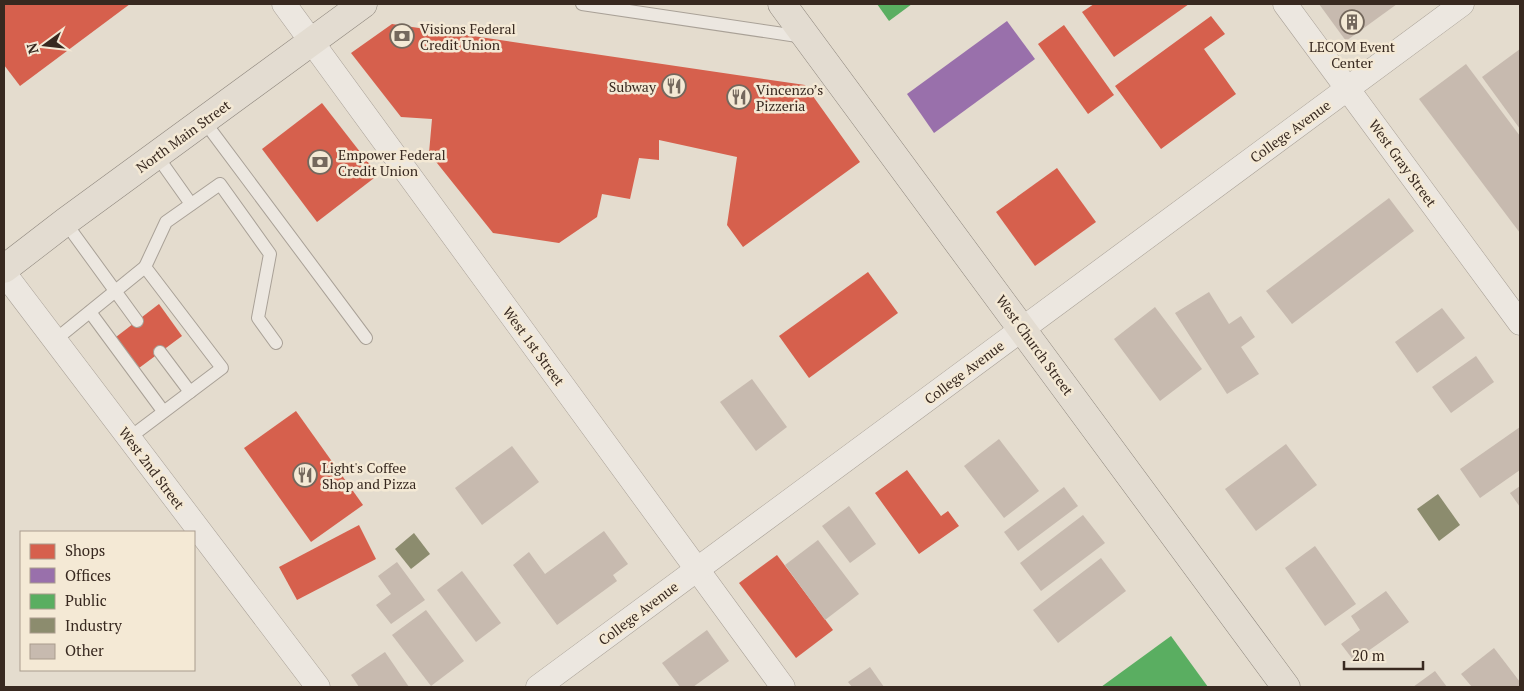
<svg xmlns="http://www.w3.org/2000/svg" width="1524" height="691" font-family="'PT Serif',serif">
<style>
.shops{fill:#d6604d}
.offices{fill:#9970ab}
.public{fill:#5aae61}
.industry{fill:#8c8c6e}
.building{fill:#c7baaf}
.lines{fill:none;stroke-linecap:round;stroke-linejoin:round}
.service-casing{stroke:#a9a197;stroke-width:14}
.minor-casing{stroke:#a9a197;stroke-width:25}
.primary-casing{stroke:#8f877e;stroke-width:29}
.service{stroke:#ece7e0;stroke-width:12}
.minor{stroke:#ece7e0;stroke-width:24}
.primary{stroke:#e3dcd1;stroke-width:28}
.labels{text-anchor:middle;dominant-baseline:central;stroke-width:5;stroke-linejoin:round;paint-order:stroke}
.poi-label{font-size:14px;fill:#382920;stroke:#f4e9d5;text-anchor:start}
.street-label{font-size:14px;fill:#382920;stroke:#f4e9d5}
</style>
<rect width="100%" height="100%" fill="#e4dcce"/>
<!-- shops -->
<g class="shops">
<polygon points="4,4 130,4 20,86 4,65"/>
<polygon points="1094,4 1189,4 1114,57 1082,12"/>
<polygon points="1211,16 1225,34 1204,49 1236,94 1161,149 1115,86"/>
<polygon points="392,24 805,85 860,162 743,247 727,225 737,157 659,140 659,160 639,158 630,199 602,194 597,217 559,243 493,233 429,153 432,119 401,117 351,53"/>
<polygon points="1064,25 1114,95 1088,114 1038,44"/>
<polygon points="322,103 378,175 317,222 262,149"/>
<polygon points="1057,168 1096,222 1035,266 996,212"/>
<polygon points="868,272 898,313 809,378 779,336"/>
<polygon points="159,304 182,336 139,368 116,337"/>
<polygon points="296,411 363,505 311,542 244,448"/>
<polygon points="907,470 941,516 948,511 959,526 919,554 875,493"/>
<polygon points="359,525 376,559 297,600 279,567"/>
<polygon points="777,555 833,630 796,658 739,583"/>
</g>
<!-- offices -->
<polygon class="offices" points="1007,21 1035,59 934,133 907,94"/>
<!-- public -->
<g class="public">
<polygon points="877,4 912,4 889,21"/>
<polygon points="1171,636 1208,687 1101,687"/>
</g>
<!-- industry -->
<g class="industry">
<polygon points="1438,494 1460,525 1439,541 1417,509"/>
<polygon points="414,533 430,554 411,569 395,549"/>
</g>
<!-- building -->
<g class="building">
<polygon points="1319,4 1397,4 1346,41"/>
<polygon points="1520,49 1520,129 1482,77"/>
<polygon points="1466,64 1520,136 1520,233 1419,99"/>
<polygon points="1389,198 1414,231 1292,324 1266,291"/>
<polygon points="1209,292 1229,324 1241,316 1255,337 1241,347 1259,374 1227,394 1175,313"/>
<polygon points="1155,307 1202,369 1160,401 1114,339"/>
<polygon points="1442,308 1465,338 1417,373 1395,342"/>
<polygon points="1476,356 1494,382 1451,413 1432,387"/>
<polygon points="752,379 787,427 756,451 720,402"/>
<polygon points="1520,427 1520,470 1480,498 1460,469"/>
<polygon points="999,439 1039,491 1004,518 964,466"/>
<polygon points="1286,444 1317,485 1256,531 1225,489"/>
<polygon points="512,446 539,482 482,525 455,488"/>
<polygon points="1520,486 1520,507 1510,493"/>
<polygon points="1064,487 1078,506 1018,551 1004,532"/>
<polygon points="849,506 876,544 850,563 822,526"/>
<polygon points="1083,515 1105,543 1041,591 1020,563"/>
<polygon points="604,531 628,564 613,575 617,581 557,625 513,565 529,552 545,574"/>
<polygon points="818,540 859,594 825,620 785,565"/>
<polygon points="1315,546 1356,604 1325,626 1285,568"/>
<polygon points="1101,558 1126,591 1058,643 1033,610"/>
<polygon points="397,562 425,600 391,624 376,605 391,594 378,576"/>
<polygon points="462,571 501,623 476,642 437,590"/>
<polygon points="1386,591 1409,622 1354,661 1341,644 1360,630 1351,616"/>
<polygon points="426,610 464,661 431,686 392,635"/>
<polygon points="707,630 729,661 693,687 680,687 662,663"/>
<polygon points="1494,648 1520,682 1520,687 1472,687 1461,674"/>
<polygon points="385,652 409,687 359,687 351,675"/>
<polygon points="870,667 884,687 852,687 848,682"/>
<polygon points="1435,671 1447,687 1413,687"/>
</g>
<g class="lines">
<!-- service casing -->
<g class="service-casing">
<g id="service">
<polyline points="582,4 804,37"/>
<polyline points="204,121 366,338"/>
<polyline points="157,156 191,204"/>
<polyline points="65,222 137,321"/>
<polyline points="145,267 166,222 220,184 270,254 258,318 276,343"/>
<polyline points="90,312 163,411"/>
<polyline points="55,340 145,267 222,368 129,438"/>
<polyline points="160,352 190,392"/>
</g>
</g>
<!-- minor casing -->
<g class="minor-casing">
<g id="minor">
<polyline points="284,4 783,687"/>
<polyline points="1285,4 1520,323"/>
<polyline points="4,273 318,687"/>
<polyline points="538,687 1462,4"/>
</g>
</g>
<!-- primary casing -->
<g class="primary-casing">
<g id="primary">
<polyline points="782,4 1286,687"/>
<polyline points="4,269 65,222 363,4"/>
</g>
</g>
<!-- service -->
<use href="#service" class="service"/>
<!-- minor -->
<use href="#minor" class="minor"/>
<!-- primary -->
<use href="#primary" class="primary"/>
</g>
<!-- icons -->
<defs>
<g id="building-ring" transform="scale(1.25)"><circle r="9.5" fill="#f4e9d5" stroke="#74685d" stroke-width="1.5"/><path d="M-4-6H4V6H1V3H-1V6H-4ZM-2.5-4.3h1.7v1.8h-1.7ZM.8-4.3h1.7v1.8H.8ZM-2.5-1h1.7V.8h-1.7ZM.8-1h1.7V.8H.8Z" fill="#74685d"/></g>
<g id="bank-ring" transform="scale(1.25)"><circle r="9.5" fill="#f4e9d5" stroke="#74685d" stroke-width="1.5"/><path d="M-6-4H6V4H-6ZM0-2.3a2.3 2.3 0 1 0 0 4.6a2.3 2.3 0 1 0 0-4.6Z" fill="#74685d"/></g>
<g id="restaurant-ring" transform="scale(1.25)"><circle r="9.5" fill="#f4e9d5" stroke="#74685d" stroke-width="1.5"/><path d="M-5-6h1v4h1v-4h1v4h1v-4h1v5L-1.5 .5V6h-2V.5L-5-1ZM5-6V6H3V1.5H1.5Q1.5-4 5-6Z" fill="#74685d"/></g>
</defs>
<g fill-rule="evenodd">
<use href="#building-ring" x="1352" y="22"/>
<use href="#bank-ring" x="402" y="36"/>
<use href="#restaurant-ring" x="674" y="86"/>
<use href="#restaurant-ring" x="739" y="97"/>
<use href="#bank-ring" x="320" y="162"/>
<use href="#restaurant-ring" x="305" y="475"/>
</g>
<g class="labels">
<!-- poi labels -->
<g class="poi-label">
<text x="420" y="28">Visions Federal<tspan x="420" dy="16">Credit Union</tspan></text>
<text x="1352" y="46" text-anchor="middle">LECOM Event<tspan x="1352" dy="16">Center</tspan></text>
<text x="656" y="86" text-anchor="end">Subway</text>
<text x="756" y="89">Vincenzo’s<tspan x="756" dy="16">Pizzeria</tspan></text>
<text x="338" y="154">Empower Federal<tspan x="338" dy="16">Credit Union</tspan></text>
<text x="322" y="467">Light's Coffee<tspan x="322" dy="16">Shop and Pizza</tspan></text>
</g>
<!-- street labels -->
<g class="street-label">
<text transform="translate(1290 131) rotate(-36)">College Avenue</text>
<text transform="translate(183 136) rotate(-36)">North Main Street</text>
<text transform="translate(1403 163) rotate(54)">West Gray Street</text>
<text transform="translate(1035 345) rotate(54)">West Church Street</text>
<text transform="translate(534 346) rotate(54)">West 1st Street</text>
<text transform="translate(964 372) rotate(-37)">College Avenue</text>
<text transform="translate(152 468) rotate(53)">West 2nd Street</text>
<text transform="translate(638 613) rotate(-37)">College Avenue</text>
</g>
</g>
<!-- border -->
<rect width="1524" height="691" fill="none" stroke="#382920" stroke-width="10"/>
<!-- legend -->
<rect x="20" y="531" width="175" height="140" fill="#f4e9d5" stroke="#a99c8d"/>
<rect x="30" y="544" width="25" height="15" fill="#d6604d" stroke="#a99c8d"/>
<text x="65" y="556" font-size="15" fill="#382920">Shops</text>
<rect x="30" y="568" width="25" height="15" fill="#9970ab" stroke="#a99c8d"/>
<text x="65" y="581" font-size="15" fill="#382920">Offices</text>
<rect x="30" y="594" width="25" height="15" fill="#5aae61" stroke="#a99c8d"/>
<text x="65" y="606" font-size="15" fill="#382920">Public</text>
<rect x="30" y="618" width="25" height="15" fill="#8c8c6e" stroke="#a99c8d"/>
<text x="65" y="631" font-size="15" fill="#382920">Industry</text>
<rect x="30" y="644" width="25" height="15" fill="#c7baaf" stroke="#a99c8d"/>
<text x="65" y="656" font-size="15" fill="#382920">Other</text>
<!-- north arrow -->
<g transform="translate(45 45) rotate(255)" stroke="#f4e9d5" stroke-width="4" paint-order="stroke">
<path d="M0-4L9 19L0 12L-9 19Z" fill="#382920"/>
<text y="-8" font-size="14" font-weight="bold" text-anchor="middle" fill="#382920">N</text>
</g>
<!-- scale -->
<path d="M1344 661v8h79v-8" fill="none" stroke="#382920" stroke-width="2.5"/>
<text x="1352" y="661" font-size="15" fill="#382920" stroke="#f4e9d5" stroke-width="4" paint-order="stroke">20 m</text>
</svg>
